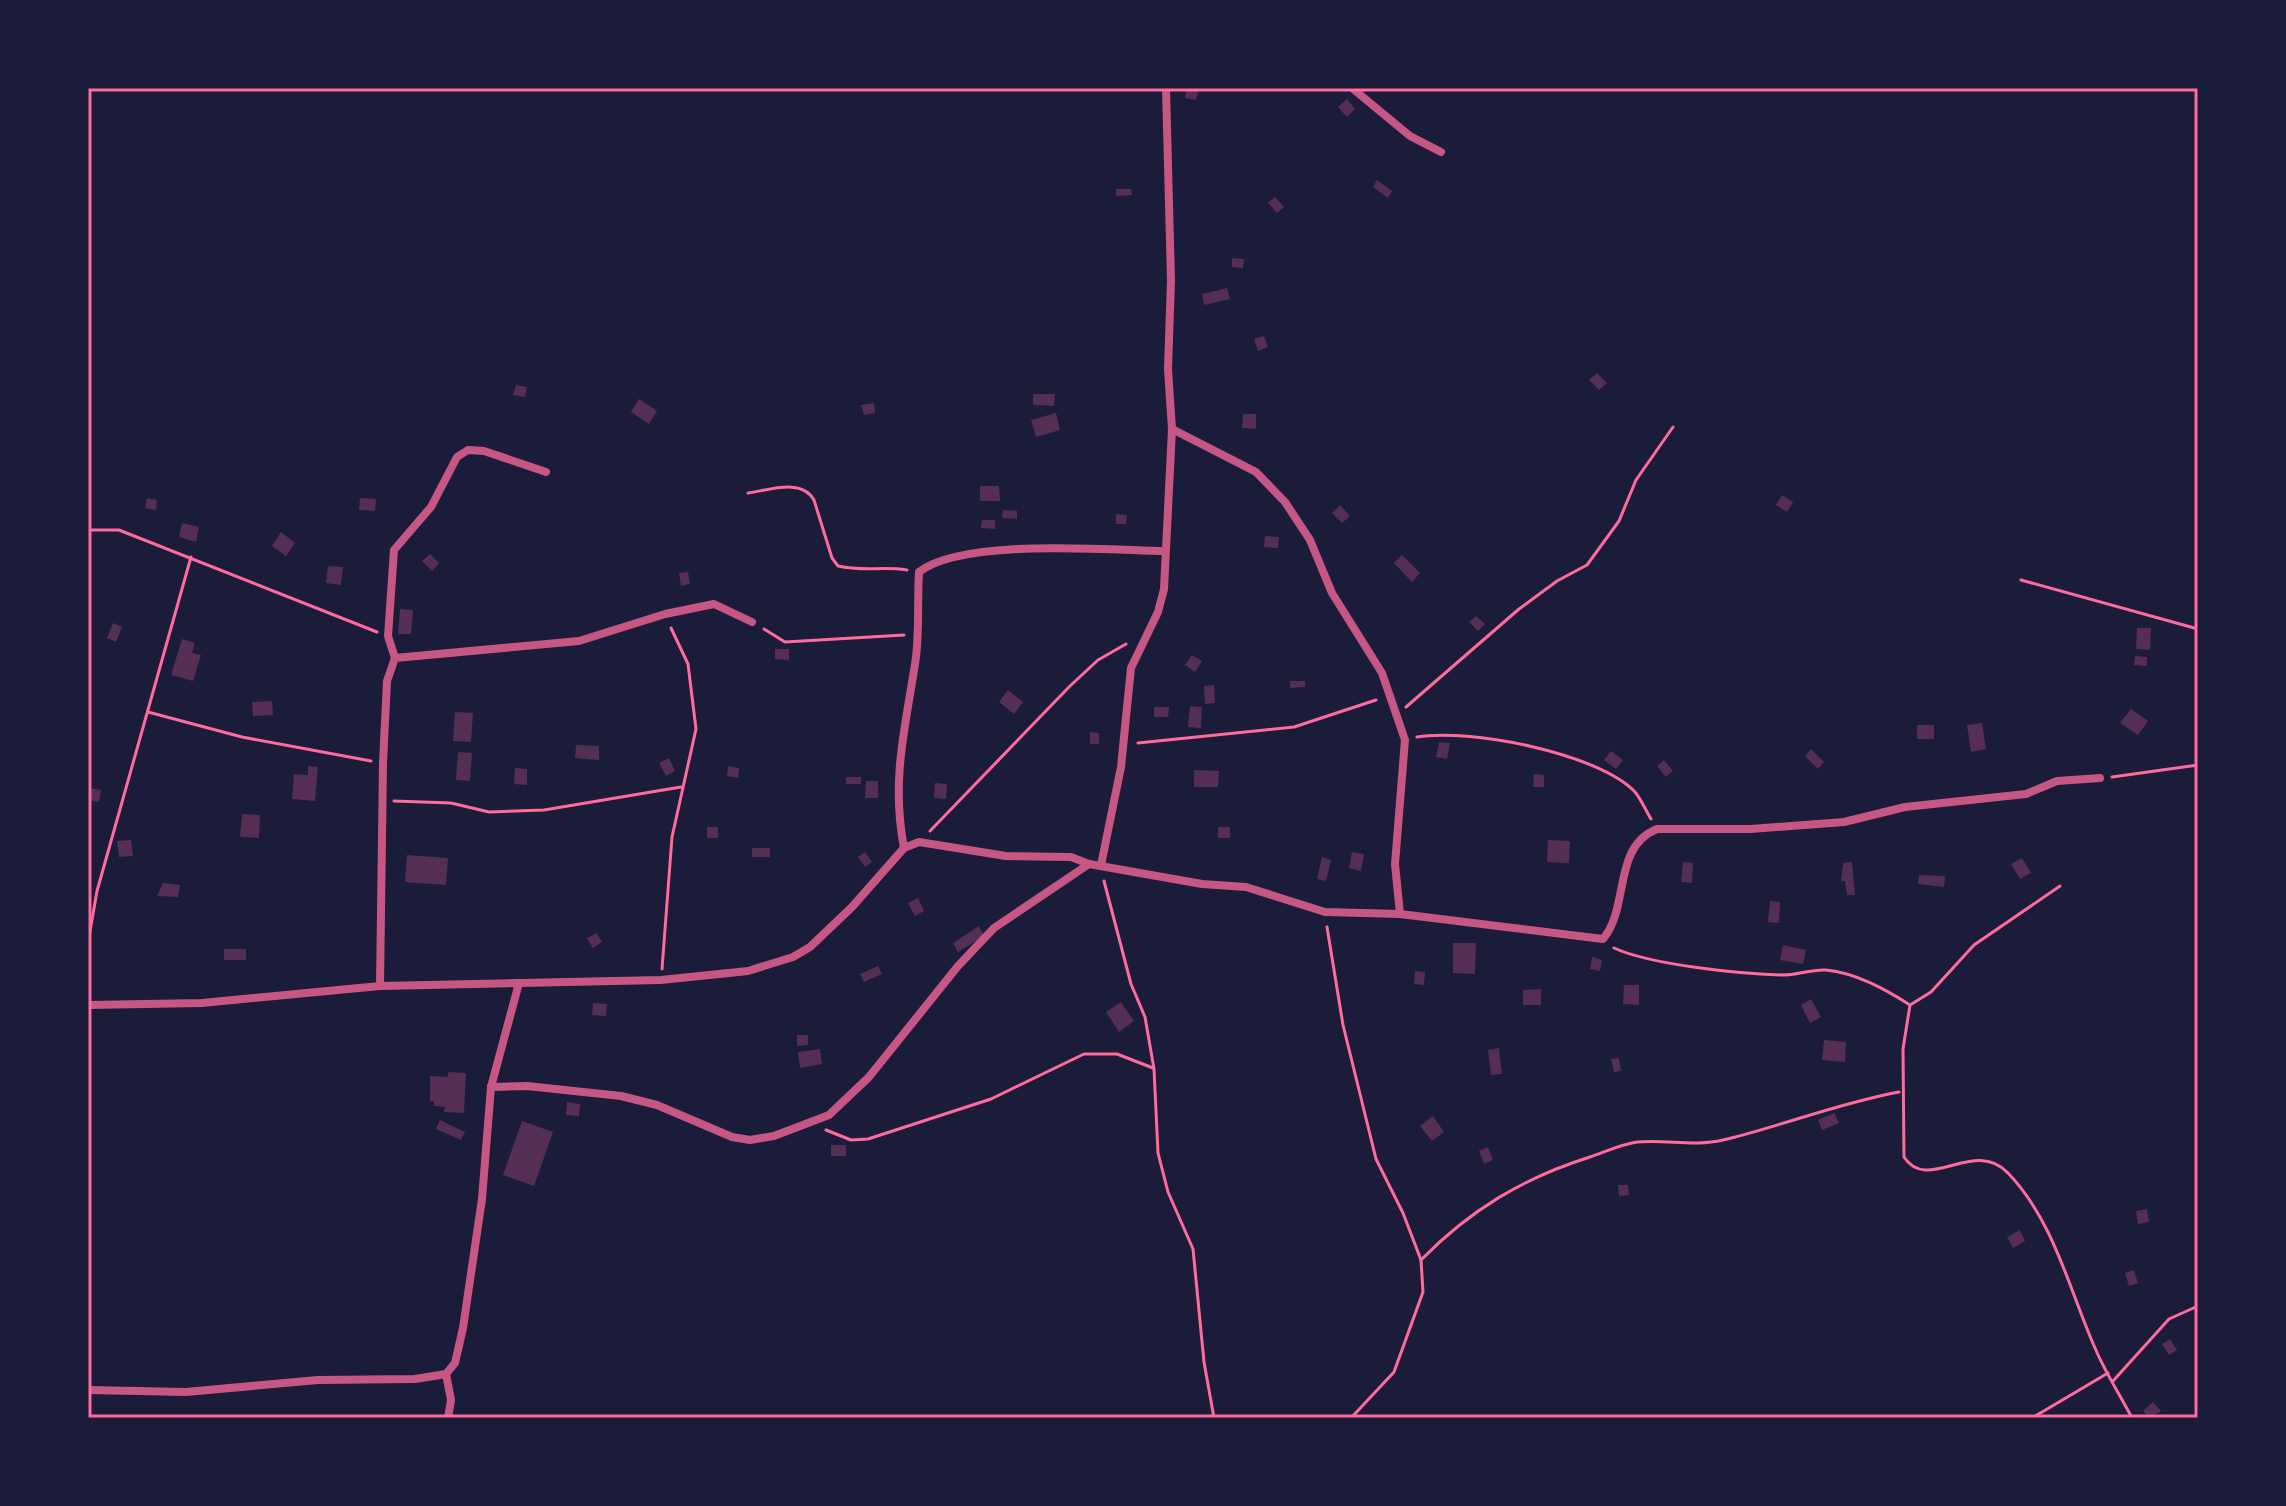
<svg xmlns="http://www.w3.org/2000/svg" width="2286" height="1506" font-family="'Noto Sans',sans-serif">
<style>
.building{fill:#542f53}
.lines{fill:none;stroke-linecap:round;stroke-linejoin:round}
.path{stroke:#ff6b9d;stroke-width:3}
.minor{stroke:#c65784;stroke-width:8}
.neatline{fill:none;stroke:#ff6b9d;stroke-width:3}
</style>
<rect width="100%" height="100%" fill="#1b1b3a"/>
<!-- building -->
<g class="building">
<polygon points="1187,88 1199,89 1196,100 1185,98"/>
<polygon points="1347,99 1355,109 1347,117 1338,107"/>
<polygon points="1377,180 1392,191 1388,198 1373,187"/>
<polygon points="1116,189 1131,189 1132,195 1116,196"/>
<polygon points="1275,197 1284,207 1277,213 1268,203"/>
<polygon points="1232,258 1244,259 1243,268 1232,267"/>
<polygon points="1227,288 1230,299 1204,305 1202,294"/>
<polygon points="1264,336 1268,347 1258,351 1254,339"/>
<polygon points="1597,373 1607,383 1599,390 1589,380"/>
<polygon points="516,385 527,387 525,397 513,395"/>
<polygon points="1033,394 1055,394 1054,406 1033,405"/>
<polygon points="639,399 657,411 649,424 631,412"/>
<polygon points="874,403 875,413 864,415 861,405"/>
<polygon points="1056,413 1060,430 1036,437 1031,420"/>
<polygon points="1243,414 1256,414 1256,429 1242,428"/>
<polygon points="980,486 999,486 1000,501 980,501"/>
<polygon points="1782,495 1793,502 1787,512 1776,505"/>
<polygon points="147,498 157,500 156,510 145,508"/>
<polygon points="360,498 376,499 375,511 359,510"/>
<polygon points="1340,505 1350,516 1342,523 1332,513"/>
<polygon points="1003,510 1017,511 1017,519 1002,518"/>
<polygon points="1116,514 1127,515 1126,524 1116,524"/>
<polygon points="982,520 995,520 995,529 981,528"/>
<polygon points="182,523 199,527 196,542 179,537"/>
<polygon points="281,532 295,543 286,556 272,546"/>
<polygon points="1265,536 1279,537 1278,548 1264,547"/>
<polygon points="430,554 439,563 432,571 422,561"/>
<polygon points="1402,555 1420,573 1412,582 1394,563"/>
<polygon points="328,566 343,567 341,585 326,583"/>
<polygon points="688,572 690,584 681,586 679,573"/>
<polygon points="400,609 413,610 411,634 398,634"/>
<polygon points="1476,616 1485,624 1478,631 1469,622"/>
<polygon points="113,623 122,627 116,642 107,638"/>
<polygon points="2137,628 2151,628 2150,650 2136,649"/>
<polygon points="182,639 195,643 192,653 201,655 193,681 171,675"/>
<polygon points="775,649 789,649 789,660 775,659"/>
<polygon points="1192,655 1202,661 1195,672 1185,665"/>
<polygon points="2135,656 2147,657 2147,666 2134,665"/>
<polygon points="1290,681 1305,681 1305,687 1290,688"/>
<polygon points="1214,685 1215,703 1205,704 1204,686"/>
<polygon points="1008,690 1023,702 1014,714 999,702"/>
<polygon points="272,701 273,715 253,716 252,702"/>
<polygon points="1190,706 1202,707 1201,728 1188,727"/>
<polygon points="1154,707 1169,707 1168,717 1154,717"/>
<polygon points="2131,709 2148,721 2138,735 2120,723"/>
<polygon points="455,712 473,713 471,742 453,741"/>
<polygon points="1982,723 1986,749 1971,752 1967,725"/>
<rect x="1917" y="725" width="17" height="14"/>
<polygon points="1090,732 1099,733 1099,744 1090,744"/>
<polygon points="1439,742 1450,743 1447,759 1436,757"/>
<polygon points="576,745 599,746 599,760 575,758"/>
<polygon points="1811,749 1824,762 1818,769 1805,756"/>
<polygon points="1611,751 1623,760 1616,769 1604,760"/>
<polygon points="458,752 472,753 470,781 456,780"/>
<polygon points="669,758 675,771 666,776 659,763"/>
<polygon points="1664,760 1673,771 1666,777 1657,766"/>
<polygon points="308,766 318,767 315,801 292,799 294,774 308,775"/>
<polygon points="728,766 739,768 738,778 727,776"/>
<polygon points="515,768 527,769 527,785 514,784"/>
<polygon points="1194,770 1219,771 1218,787 1194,787"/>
<polygon points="1534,774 1544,775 1544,787 1533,787"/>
<rect x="846" y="777" width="15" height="7"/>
<polygon points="866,781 878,781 878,798 865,798"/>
<polygon points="935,783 947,784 946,799 934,798"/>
<polygon points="88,788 101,790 99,802 88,800"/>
<polygon points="242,814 260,815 259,838 240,837"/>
<rect x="707" y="827" width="11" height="11"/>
<rect x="1218" y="827" width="12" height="11"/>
<polygon points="131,840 133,856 119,857 117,841"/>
<polygon points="1548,840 1570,841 1569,863 1547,862"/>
<rect x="752" y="848" width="18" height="9"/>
<polygon points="865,852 872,862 865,867 858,857"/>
<polygon points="1352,852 1364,854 1361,871 1349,868"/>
<polygon points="407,855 448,858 446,885 405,882"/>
<polygon points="1322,857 1331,860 1326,881 1317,879"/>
<polygon points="2022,858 2031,873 2020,879 2011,864"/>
<polygon points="1683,862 1693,863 1692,883 1681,882"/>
<polygon points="1852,862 1855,895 1847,895 1845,881 1841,881 1843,863"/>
<polygon points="1919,875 1945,876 1944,887 1918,884"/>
<polygon points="163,883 180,885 178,897 157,896"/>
<polygon points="918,898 924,911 915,916 908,903"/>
<polygon points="1770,901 1780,902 1779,923 1768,922"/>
<polygon points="979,926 984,936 958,952 953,943"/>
<polygon points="597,933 602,942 593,948 587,938"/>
<polygon points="1453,943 1476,943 1475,974 1453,973"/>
<polygon points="1783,945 1806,950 1803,964 1780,960"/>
<rect x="224" y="949" width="22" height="11"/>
<polygon points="1592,957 1602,960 1600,971 1590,969"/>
<polygon points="878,966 882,974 864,982 860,974"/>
<polygon points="1415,971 1425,972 1424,985 1414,984"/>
<polygon points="1624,985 1639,985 1639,1005 1623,1004"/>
<polygon points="1541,989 1541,1005 1523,1005 1523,990"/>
<polygon points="1811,999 1821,1017 1810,1023 1801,1005"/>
<polygon points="1121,1002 1134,1021 1119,1032 1106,1012"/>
<polygon points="593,1003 607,1004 606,1016 592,1015"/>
<polygon points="797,1035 808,1035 808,1045 797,1046"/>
<polygon points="1824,1040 1846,1042 1845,1062 1822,1060"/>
<polygon points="1499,1048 1502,1074 1491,1075 1488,1050"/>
<polygon points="820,1049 822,1064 800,1068 798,1052"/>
<polygon points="1619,1058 1621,1071 1614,1072 1611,1059"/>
<polygon points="448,1072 466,1073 464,1113 444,1112 445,1107 434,1106 434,1101 430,1101 430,1076 448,1077"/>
<polygon points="567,1102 580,1104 579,1116 566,1115"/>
<polygon points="1834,1113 1839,1123 1822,1130 1818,1120"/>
<polygon points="1433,1116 1444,1132 1432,1141 1420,1126"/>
<polygon points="440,1120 465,1132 461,1140 436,1129"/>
<polygon points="522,1121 553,1132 534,1186 503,1175"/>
<rect x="831" y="1145" width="15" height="11"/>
<polygon points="1488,1147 1493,1160 1484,1164 1479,1151"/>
<polygon points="1618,1185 1628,1185 1629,1195 1619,1196"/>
<polygon points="2147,1209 2149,1222 2138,1224 2136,1211"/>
<polygon points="2020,1230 2025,1241 2013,1248 2007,1237"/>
<polygon points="2134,1270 2138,1283 2129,1286 2125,1273"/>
<polygon points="2170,1339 2177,1350 2169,1355 2162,1344"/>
<polygon points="2153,1402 2161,1411 2149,1418 2143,1411"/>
</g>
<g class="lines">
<!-- path -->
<g class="path">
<path d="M748,493C770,490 802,478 814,500L832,558L838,566C865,572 881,566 907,570"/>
<polyline points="88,530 119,530 377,632"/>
<polyline points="2021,580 2198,629"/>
<polyline points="764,629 785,642 904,635"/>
<polyline points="1406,707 1519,609 1557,581 1587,565 1619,521 1636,480 1673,427"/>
<polyline points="148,712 242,737 371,761"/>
<path d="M1417,737C1468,728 1598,753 1635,792C1641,799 1646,811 1651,819"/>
<polyline points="1138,743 1294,727 1376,700"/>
<polyline points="2112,777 2198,765"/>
<polyline points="394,801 451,803 489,812 544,810 681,787"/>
<polyline points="930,831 1070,686 1098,660 1126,644"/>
<polyline points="1104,881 1131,984 1145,1017 1154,1069 1158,1153 1168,1192 1193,1249 1204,1362 1214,1418"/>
<polyline points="1327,927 1343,1025 1376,1159 1403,1213 1421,1260 1423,1292 1394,1372 1351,1418"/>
<polyline points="88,943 97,891 191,557"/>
<path d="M1614,948C1651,965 1741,974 1783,975C1797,975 1812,969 1826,970C1856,973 1885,989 1910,1005L1903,1049L1904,1157C1928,1194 1974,1137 2008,1173C2054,1221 2069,1289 2095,1348C2105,1372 2120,1395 2132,1418"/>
<polyline points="662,969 672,837 696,729 688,664 671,628"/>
<polyline points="1910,1005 1931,992 1974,945 2060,886"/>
<polyline points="826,1130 851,1140 868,1139 991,1099 1084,1054 1117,1054 1153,1068"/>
<path d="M1421,1260C1470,1210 1523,1178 1590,1157C1605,1152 1622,1144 1637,1142C1666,1139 1694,1147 1723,1140C1782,1126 1839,1103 1899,1092"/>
<polyline points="2113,1381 2169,1319 2198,1306"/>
<polyline points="2032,1418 2108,1373"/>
</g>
<!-- minor -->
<g class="minor">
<polyline points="1352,88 1410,136 1441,152"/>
<polyline points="1172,429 1256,472 1285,502 1310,540 1332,593 1382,673 1405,740 1395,864 1400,914"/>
<polyline points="395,658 388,636 394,550 431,507 457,457 468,450 484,451 546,472"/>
<path d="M904,848C891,781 905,729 915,664C920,635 917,602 919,572C962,538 1107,550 1164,551"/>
<polyline points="1101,865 1121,767 1131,668 1158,612 1164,589 1172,429 1168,369 1171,281 1166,88"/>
<polyline points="380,986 383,763 387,681 395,658 579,641 665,614 714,604 752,622"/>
<path d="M88,1005L202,1003L380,986L661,980L748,971L793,957L810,947L852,907L904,848L919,842L1006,856L1071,857L1089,864L1202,884L1246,887L1325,912L1400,914L1603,939C1630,907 1612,847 1657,829H1750L1844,822L1905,807L2026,794L2057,781L2100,778"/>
<polyline points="491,1087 527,1086 621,1096 657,1105 732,1137 750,1140 774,1136 829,1115 869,1077 958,966 994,928 1089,864"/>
<polyline points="446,1374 451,1400 448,1418"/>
<polyline points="88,1390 186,1392 318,1380 415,1379 446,1374 455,1363 463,1328 482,1199 491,1087 519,983"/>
</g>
</g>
<!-- border -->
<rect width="2286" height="1506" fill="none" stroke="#1b1b3a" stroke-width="180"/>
<rect x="90" y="90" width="2106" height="1326" class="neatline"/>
</svg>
